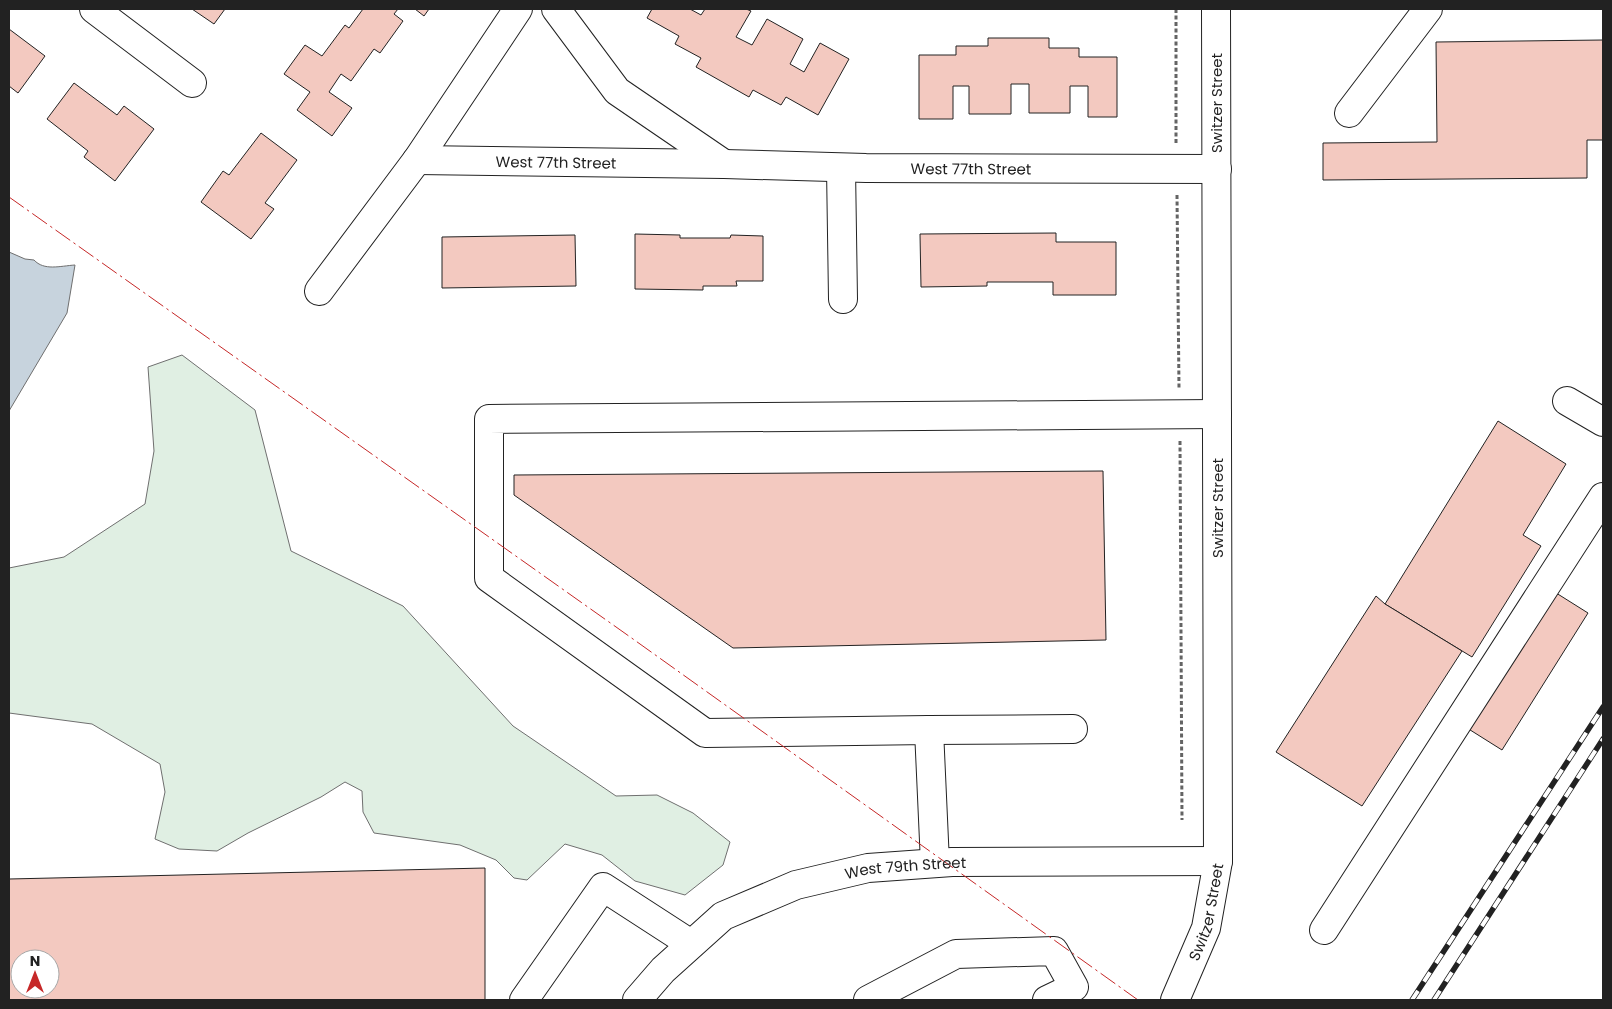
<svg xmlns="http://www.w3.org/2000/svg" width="1612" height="1009" font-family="Poppins,sans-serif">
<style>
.green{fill:#e0efe3;stroke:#6f6f6f}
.water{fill:#c7d3dd;stroke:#6f6f6f}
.building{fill:#f3c9c0;stroke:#222;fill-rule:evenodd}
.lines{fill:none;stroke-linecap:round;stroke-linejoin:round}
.minor-casing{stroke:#222;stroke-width:30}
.path{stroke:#646464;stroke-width:3;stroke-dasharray:4 2.5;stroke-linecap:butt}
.minor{stroke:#fff;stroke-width:28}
.rail-casing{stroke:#222;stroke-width:5.5}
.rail{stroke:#fff;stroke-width:4;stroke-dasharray:11;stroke-linecap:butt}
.power{stroke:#c62828;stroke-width:1;stroke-dasharray:18 4 2.5 4;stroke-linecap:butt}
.labels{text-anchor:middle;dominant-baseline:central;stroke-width:4;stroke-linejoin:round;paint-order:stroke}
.street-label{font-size:15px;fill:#222;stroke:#fff}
</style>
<rect width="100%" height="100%" fill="#fff"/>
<!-- green -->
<polygon class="green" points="182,355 255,410 291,551 403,606 513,726 616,796 657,795 693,813 730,842 723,865 685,895 635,881 602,855 565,844 527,880 514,878 496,860 460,845 374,833 363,812 362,791 345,782 321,797 248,833 217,851 179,849 155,839 165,792 160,764 92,724 9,713 9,568 64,557 145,504 154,451 148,367"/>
<!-- water -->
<path class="water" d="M9,252L25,259L34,260C44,271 60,266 75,265L67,313L9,411Z"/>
<!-- building -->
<g class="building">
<polygon points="192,9 225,9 214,24"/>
<polygon points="363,9 398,9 394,14 403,21 380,53 374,49 351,81 341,74 329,92 352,108 332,136 297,110 310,92 284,74 305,45 322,56 345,25 349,28"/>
<polygon points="415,9 429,9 424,16"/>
<polygon points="652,9 690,9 701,15 705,9 746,9 751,11 736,37 752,45 767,19 803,39 790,64 804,72 820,43 849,59 818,115 786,97 781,105 753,90 749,97 696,67 701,58 675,44 679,36 647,18"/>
<polygon points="9,29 45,56 18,93 9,86"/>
<polygon points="988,38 1049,38 1049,48 1079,48 1079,57 1117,57 1117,117 1088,117 1088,86 1070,86 1070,113 1029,113 1029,84 1011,84 1011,114 969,114 969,86 953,86 953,119 919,119 919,55 956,55 956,46 988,46"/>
<polygon points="1603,40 1603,140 1587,140 1587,178 1323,180 1323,143 1437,142 1436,42"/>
<polygon points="74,83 117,115 124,106 154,129 115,181 84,157 88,151 47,119"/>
<polygon points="261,133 297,160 265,203 274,209 251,239 201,202 223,171 229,175"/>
<polygon points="1056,233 1056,242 1116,242 1116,295 1053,295 1053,282 987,282 987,286 921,287 920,234"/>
<polygon points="635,234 680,235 680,238 730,238 731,235 763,236 763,281 736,281 737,286 703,286 703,290 635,289"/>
<polygon points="575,235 576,286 442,288 442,237"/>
<polygon points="1498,421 1566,464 1523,535 1541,546 1472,657 1385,604"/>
<polygon points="1103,471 1106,640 733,648 514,495 514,475"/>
<polygon points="1553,591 1588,613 1502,750 1467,728"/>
<polygon points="1376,596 1385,604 1462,651 1362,806 1276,752"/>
<path d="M485,868V1000H9V879ZM20,959H50V989H20Z"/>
</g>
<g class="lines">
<!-- minor casing -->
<g class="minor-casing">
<g id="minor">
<polyline points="94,9 192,83"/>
<polyline points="556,9 617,91 724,164"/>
<polyline points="1349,113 1428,9"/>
<path id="s1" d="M417,160L724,164L866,168L1217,169"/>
<polyline points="841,168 843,299"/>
<polyline points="319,291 417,160 518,9"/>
<polyline points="1567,401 1603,422"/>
<polyline points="929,730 1073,729"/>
<polyline points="935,863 929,730 705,733 489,578 489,419 1217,414"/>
<polyline points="1324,930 1603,497"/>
<polyline points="524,1000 603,887 691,944"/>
<path id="s2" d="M637,1000L663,970L723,916L796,885L868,868L952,862L1218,861"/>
<polyline points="868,1000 956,954 1054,951 1074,987 1047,1000"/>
<path id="s3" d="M1175,1000L1206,928L1218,861L1216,9"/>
</g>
</g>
<!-- path -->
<g class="path">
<polyline points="1176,9 1176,143"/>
<polyline points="1177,195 1179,388"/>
<polyline points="1180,441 1182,820"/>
</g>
<!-- minor -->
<use href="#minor" class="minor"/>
<!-- rail casing -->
<g class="rail-casing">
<g id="rail">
<polyline points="1412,1000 1603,707"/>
<polyline points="1434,1000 1603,739"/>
</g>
</g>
<!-- rail -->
<use href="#rail" class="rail"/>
<!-- power -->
<polyline class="power" points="9,197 633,639 1138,1000"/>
</g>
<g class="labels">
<!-- street labels -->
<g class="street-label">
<text transform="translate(1216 103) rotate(-90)">Switzer Street</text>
<text stroke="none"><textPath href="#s1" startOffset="139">West 77th Street</textPath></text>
<text stroke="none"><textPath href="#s1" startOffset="554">West 77th Street</textPath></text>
<text transform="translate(1217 508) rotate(-90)">Switzer Street</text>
<text stroke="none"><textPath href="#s2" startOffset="311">West 79th Street</textPath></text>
<text stroke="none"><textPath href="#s3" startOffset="94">Switzer Street</textPath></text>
</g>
</g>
<!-- border -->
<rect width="1612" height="1009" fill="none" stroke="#222222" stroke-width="20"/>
<!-- north arrow -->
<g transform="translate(35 974)"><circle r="24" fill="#ffffff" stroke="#a7a7a7"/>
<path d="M0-4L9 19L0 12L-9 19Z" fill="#c62828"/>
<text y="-8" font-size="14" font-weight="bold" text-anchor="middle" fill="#222222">N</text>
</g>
</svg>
